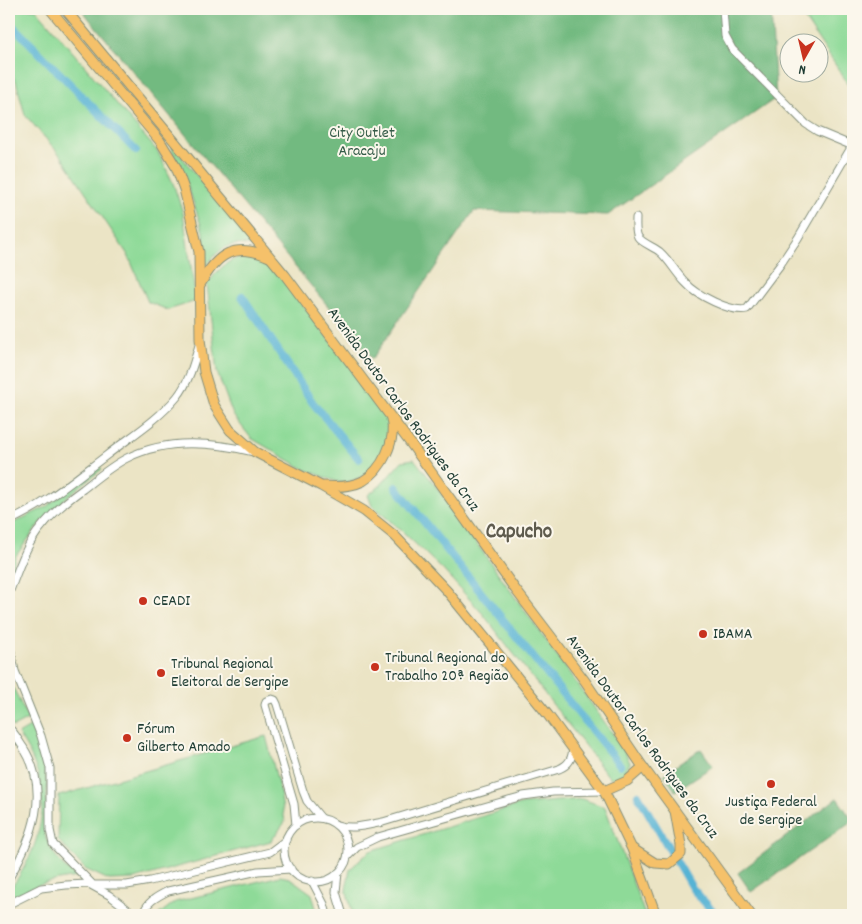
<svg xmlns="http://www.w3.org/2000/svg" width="862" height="924" font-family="Dekko,sans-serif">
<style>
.green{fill:#8eda98;stroke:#568c66}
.forest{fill:#72ba80;stroke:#487c5a}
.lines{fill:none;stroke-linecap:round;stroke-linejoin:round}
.canal{stroke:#56b3d4;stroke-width:8}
.minor-casing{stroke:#85907c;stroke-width:9}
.major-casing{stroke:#85907c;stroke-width:11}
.minor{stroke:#fff;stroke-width:7}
.major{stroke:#f5c16b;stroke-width:9}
.poi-dot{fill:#c8321e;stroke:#fbf7ec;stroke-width:2}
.labels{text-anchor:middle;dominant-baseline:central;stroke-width:4;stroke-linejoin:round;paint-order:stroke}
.park-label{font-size:16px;fill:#355c48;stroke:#fbf7ec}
.street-label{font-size:16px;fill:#1f3d34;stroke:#fbf7ec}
.poi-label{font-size:16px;fill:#1f3d34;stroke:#fbf7ec;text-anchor:start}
.district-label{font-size:21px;font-weight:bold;fill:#5e5b4e;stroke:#fbf7ec}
</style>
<rect width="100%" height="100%" fill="#fbf7ec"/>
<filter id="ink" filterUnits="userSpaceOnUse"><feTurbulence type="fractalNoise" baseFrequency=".02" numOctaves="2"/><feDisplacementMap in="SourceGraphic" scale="10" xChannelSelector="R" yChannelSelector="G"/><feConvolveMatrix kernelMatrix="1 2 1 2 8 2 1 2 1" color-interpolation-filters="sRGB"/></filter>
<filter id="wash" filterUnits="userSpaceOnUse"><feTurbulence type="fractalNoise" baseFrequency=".0096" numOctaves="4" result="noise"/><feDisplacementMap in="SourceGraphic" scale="20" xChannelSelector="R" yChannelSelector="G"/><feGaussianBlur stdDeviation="1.12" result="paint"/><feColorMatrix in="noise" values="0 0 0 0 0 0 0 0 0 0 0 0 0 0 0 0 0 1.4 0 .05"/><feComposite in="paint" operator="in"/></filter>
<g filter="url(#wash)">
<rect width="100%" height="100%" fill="#ebe4c5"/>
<!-- green -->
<g class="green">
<polygon points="9,9 36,9 158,152 173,183 183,213 196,301 168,310 148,302 128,255 62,157 25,115 16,81 9,73"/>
<polygon points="798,9 853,9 853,91"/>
<path d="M172,145L254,246C228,242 222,246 206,266L204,235L199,219L186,181L173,153Z"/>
<path d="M244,257L268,260L390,418L389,448L377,471L343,484L304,469L251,438L233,415L217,372L207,284C218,271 226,259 244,257Z"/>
<polygon points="414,459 432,481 623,748 630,763 621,779 609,777 483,614 443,570 401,530 372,506 368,495 380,486 402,461"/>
<polygon points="99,466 102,469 68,496 40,523 15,557 9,584 9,525 46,507"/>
<polygon points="9,679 28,719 13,727 9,722"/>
<path d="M32,726L43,758L47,786L45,836L52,851L64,867L77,877C48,881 34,885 9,899V891C46,840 56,788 18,734Z"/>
<polygon points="266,736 280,791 285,822 271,841 134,879 109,880 85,869 58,840 59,796"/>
<polygon points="582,799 605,807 645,915 353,915 346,889 350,869 370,851 522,804"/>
<polygon points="280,876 290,878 312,894 318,915 158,915 175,902"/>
</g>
<!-- forest -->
<g class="forest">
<polygon points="81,9 771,9 776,98 608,215 474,211 372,359"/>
<polygon points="701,749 713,766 675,791 664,774"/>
<polygon points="837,798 853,821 751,892 738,873"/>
</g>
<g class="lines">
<!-- canal -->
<g class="canal">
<polyline points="9,22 136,151"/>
<polyline points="242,296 313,403 359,459"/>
<polyline points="396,487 620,765"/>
<polyline points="638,795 692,888 716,915"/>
</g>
</g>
</g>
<g filter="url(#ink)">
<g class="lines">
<!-- minor casing -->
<g class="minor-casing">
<g id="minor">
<polyline points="723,9 725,36 732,49 806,124 817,131 853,146"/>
<path d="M636,218C636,224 635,231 638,237C642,243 654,247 660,252C670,261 676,273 685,282C696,295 731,313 747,309L780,265L798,238L852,146"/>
<path d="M9,521C45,505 75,479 107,455C130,437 158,420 177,397C189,382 194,363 199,345"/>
<path d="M9,593C16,576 21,559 30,543C43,521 62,504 83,489C97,478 111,466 127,458C167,438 212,442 254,452"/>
<polyline points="9,643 15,671 41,736 50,768 50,830 53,844 93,885 127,885 150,881 270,852 286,840"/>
<path d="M9,728C15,733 18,740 23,747C51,791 33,838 9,878"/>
<circle cx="316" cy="850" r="32"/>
<polyline points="296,825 294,804 265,705 266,701 272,699 275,700 277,704 303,791 307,801 321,818"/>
<path d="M337,825C352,830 367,825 383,822L559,769C570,764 572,758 573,748"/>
<polyline points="348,856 357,847 378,837 523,796 553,792 604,791"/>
<polyline points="338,873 336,892 343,915"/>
<polyline points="312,881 324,904 327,915"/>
<polyline points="9,904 41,888 66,885 89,884 109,895 135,915"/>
<path d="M144,915C144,903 158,896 168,891L258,871L291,869"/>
</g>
</g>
<!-- major casing -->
<g class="major-casing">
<g id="major">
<polyline points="50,9 160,141 176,167 184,189 199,252 200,339 204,372 214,405 230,430 255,452 321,486 364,511 395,536 447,591 548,715 604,791 632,849 656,915"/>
<polyline points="65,9 285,275 414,448 515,589 585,681 643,767 751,915"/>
<path d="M200,285C217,253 235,242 269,257"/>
<path d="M324,486C337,487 351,487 363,481C382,470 397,440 391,419"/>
<polyline points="604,791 627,781 643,767"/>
<polyline points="633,849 655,863 669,864 681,854 681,845 675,811"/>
</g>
</g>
<!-- minor -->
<use href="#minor" class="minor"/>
<!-- major -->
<use href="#major" class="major"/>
</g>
</g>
<!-- markers -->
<g class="poi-dot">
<circle cx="143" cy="601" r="5"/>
<circle cx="703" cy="634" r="5"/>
<circle cx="375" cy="667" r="5"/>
<circle cx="161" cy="673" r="5"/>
<circle cx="127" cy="738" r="5"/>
<circle cx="771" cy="784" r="5"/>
</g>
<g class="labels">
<!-- park labels -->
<g class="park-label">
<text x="362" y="133">City Outlet<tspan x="362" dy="18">Aracaju</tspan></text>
</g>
<!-- street labels -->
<g class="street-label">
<text transform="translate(403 410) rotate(54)">Avenida Doutor Carlos Rodrigues da Cruz</text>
<text transform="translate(642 737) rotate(54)">Avenida Doutor Carlos Rodrigues da Cruz</text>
</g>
<!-- poi labels -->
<g class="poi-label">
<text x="153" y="601">CEADI</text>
<text x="713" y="634">IBAMA</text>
<text x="385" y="658">Tribunal Regional do<tspan x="385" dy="18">Trabalho 20ª Região</tspan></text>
<text x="171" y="664">Tribunal Regional<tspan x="171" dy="18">Eleitoral de Sergipe</tspan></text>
<text x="137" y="729">Fórum<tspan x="137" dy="18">Gilberto Amado</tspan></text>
<text x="771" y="802" text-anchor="middle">Justiça Federal<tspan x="771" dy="18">de Sergipe</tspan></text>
</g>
<!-- district labels -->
<g class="district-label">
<text x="519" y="533">Capucho</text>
</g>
</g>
<!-- margin -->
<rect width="862" height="924" fill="none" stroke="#fbf7ec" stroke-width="30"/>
<!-- north arrow -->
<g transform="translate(804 58) rotate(188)"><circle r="24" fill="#fbf7ec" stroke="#a3ada2"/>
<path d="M0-4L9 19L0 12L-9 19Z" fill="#c8321e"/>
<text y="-8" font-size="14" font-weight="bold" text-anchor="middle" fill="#1f3d34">N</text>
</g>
</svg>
